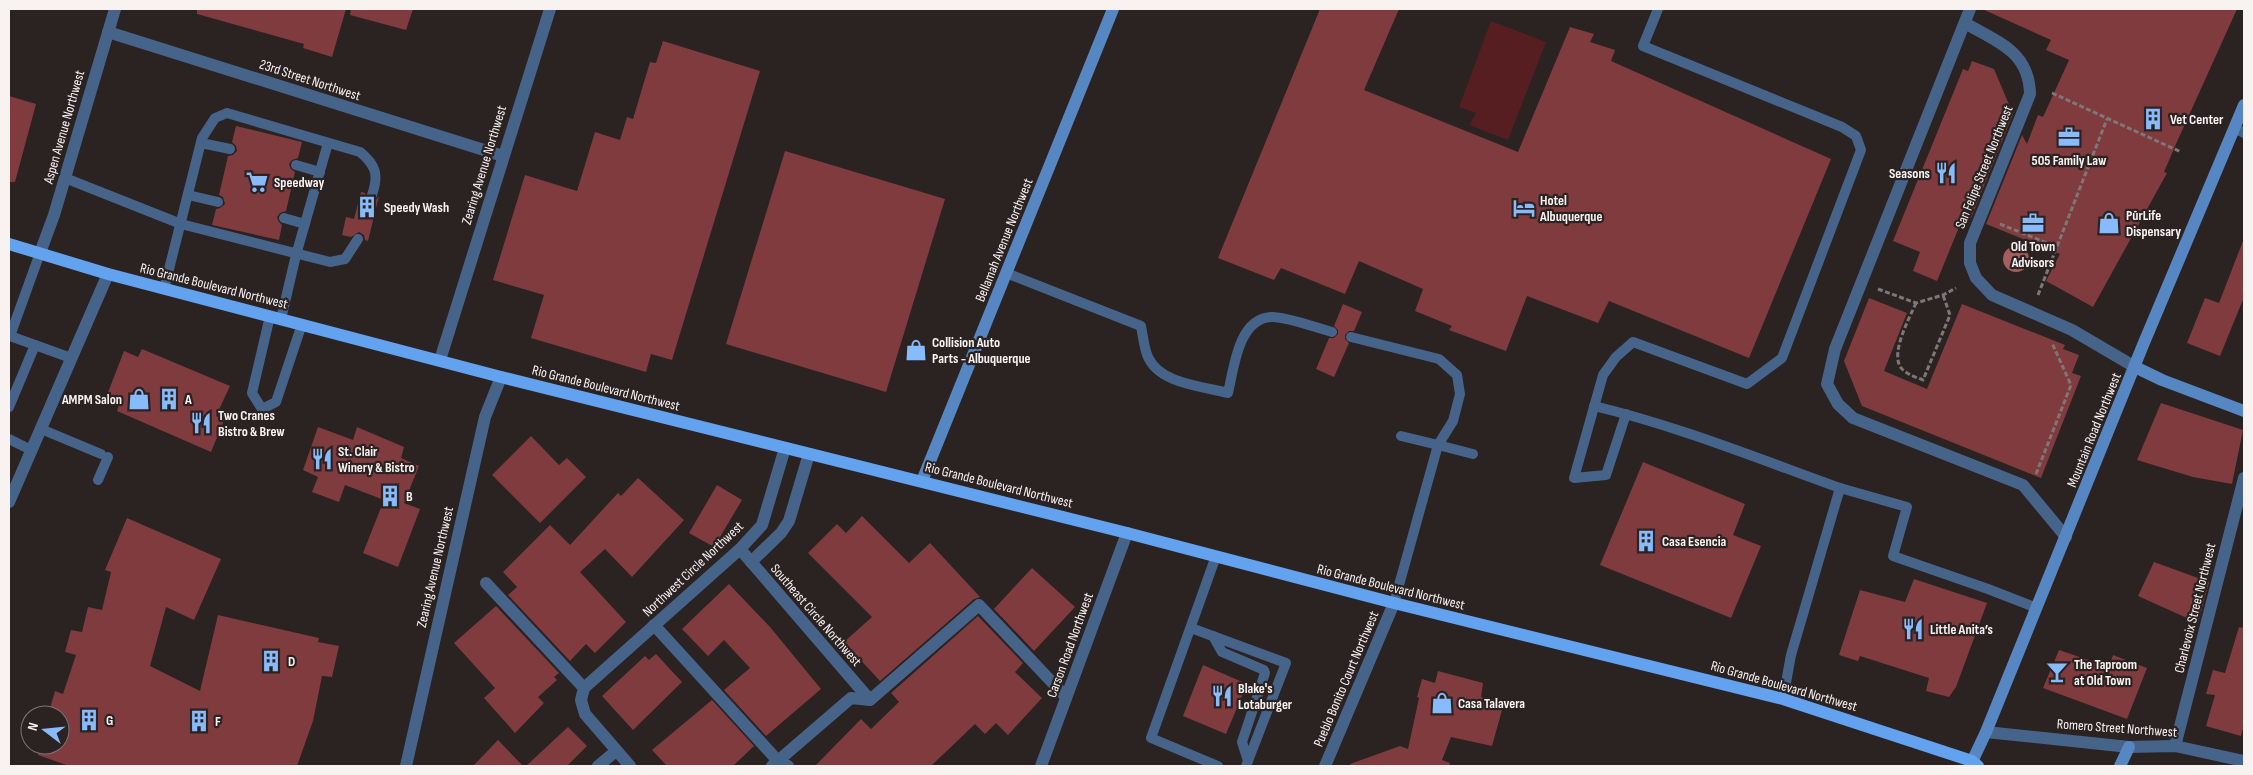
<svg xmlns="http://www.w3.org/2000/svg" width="2253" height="775" font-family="'Sofia Sans Condensed',sans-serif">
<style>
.green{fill:#571e22}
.water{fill:#a55d5e}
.building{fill:#803b3e}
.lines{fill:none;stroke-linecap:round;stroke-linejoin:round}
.path{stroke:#7f7777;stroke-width:3;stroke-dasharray:5 2.5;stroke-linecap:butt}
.lane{stroke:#466489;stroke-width:10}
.street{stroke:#466489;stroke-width:12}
.secondary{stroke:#5787c3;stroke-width:12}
.primary{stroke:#63a2ef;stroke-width:12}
.labels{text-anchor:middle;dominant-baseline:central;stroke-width:4.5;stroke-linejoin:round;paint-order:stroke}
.street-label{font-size:14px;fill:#f8f2f1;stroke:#2b2222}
.poi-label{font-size:14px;font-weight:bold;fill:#f8f2f1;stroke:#2b2222;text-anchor:start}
</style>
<rect width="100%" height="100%" fill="#2b2222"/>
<!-- green -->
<polygon class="green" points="1491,21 1546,42 1508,140 1469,125 1476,113 1459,107"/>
<!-- water -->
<circle class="water" cx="2016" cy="259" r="13"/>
<!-- building -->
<g class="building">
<polygon points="197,9 346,9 332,57 303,48 304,44 197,14"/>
<polygon points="351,9 413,9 406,30 350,15"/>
<polygon points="1320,9 1399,9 1364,90 1518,152 1570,27 1594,34 1590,42 1615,50 1611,61 1831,159 1749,358 1609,301 1598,323 1527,296 1506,351 1449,330 1452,326 1415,311 1423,289 1359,261 1345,294 1281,268 1274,280 1218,258"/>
<polygon points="1982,9 2237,9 2176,144 2164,172 2167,173 2093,307 2046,281 2060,254 1986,224 2022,135 2027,144 2038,115 2043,117 2069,60 2046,50 2051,40"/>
<polygon points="663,41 760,71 672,360 651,354 646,372 531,338 544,295 493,280 525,175 577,191 595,132 620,140 627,117 633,119 650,62 656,63"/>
<polygon points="1972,61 1994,69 2013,114 1971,218 1964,215 1937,281 1913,271 1920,252 1893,241 1963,69 1968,71"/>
<polygon points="9,96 36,104 15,182 9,182"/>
<polygon points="236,126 302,142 298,158 292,160 289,164 291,169 295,172 286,211 280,213 277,217 279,222 282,225 279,240 212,225 216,209 220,208 225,204 223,197 219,195 228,156 233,155 237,151 236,146 232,142"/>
<polygon points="785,151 945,199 886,392 726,344"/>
<polygon points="361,192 365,193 367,199 370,202 376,200 379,196 368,241 365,240 364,235 359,232 351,237 342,235 346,217 354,219"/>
<polygon points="2243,241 2244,297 2220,356 2187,343 2205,298 2219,303"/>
<polygon points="1869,298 1907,313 1884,371 1927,389 1962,304 2065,345 2063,349 2079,355 2072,373 2081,376 2041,478 1862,406 1844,361"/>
<polygon points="1343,304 1362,312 1354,331 1349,331 1345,335 1345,339 1349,343 1334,377 1316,369 1329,338 1334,338 1338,334 1338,330 1334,326"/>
<polygon points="142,349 230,386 216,416 224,420 211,452 117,411 120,402 107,395 124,351 138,357"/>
<polygon points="2161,403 2243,430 2232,484 2193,477 2137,460"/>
<polygon points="318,427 353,440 357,427 404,447 401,458 419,466 404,503 420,509 398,567 363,553 384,500 345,485 339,502 312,492 318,477 303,470"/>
<polygon points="531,436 559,465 567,458 586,477 540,523 492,475"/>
<polygon points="1643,462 1745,504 1733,535 1761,546 1731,618 1600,565"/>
<polygon points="638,478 684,520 632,577 605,549 580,572 626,622 595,653 586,644 570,661 508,595 517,587 503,572 550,525 570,545 618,493 621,496"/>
<polygon points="717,485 742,500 714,547 689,533"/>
<polygon points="862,516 909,563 930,543 980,597 974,599 880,681 844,642 872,617 808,553 837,524 846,533"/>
<polygon points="127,518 221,559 194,620 166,607 150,666 200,691 218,615 319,638 318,642 339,646 332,677 322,676 313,721 297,766 69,766 38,755 40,745 60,745 60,715 48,715 55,691 63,694 76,655 65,652 71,630 82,632 88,607 102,610 111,572 105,570"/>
<polygon points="2154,562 2209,582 2198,623 2138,596"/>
<polygon points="1032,568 1075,607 1034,651 994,609"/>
<polygon points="1914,579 1987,603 1956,687 1949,697 1926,691 1929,678 1860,656 1858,661 1839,655 1860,590 1905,602"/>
<polygon points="729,584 770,627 821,689 766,736 724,690 750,668 724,640 708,656 682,629"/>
<polygon points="496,606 559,673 554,677 557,680 538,697 544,703 515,733 484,698 495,688 454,643"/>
<polygon points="978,616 1023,663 1015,672 1042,698 1008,735 996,723 985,734 975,724 931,766 815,766 861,719 871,729 899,702 891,693"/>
<polygon points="2239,627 2244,628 2244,725 2241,736 2206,726 2215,695 2206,694 2213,670 2225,673"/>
<polygon points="2059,650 2109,667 2113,655 2147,668 2127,719 2043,688"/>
<polygon points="656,654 682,682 633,730 602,696 645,656 649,660"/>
<polygon points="1203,665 1247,684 1226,734 1183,716"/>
<polygon points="1438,671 1483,683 1481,697 1504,703 1492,746 1451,737 1442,760 1450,763 1449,766 1351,766 1350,764 1400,746 1408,749 1419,698 1417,697 1422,679 1435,683"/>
<polygon points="712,700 754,746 733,766 667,766 652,750"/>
<polygon points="568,727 587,746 567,766 526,766"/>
<polygon points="498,740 523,766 473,766"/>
</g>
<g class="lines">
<!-- path -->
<g class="path">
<polyline points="2052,93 2181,152"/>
<polyline points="2000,224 2057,247"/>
<polyline points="1878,289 1916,303 1943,295 1956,288"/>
<polyline points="2038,295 2107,119"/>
<path d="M1916,303C1909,319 1889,355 1902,369C1908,375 1916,377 1923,380L1950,315L1943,295"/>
<polyline points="2036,474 2071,385 2052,343"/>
</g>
<!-- lane -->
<g class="lane">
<polyline points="2234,128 2244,133"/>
<polyline points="201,143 230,149"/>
<polyline points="296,165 320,172"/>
<polyline points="65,178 181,224 330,262 345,259 358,239"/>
<polyline points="188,195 218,202"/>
<polyline points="284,218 305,224"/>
<polyline points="40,253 10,336 71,358"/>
<path d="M1006,273L1141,326C1143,336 1144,348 1148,357C1160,384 1202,386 1228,393C1234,368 1238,319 1271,317C1285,316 1317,328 1332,332"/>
<path d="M164,289L202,138L215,118L227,113L360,152C376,165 379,175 372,195"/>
<polyline points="270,316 252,393 262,409 276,402 302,324"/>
<polyline points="281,319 296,255 328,143"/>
<polyline points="1351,337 1439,359 1457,375 1460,394 1453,421 1438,445 1473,454"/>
<path d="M1594,406C1678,426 1759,459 1840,488"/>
<polyline points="9,407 35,345"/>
<polyline points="1626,414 1606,475 1574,478 1603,375 1616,357 1633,342 1747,384 1782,358 1861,150 1856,136 1842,127 1643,46 1658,9"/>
<polyline points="41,429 101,454"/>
<polyline points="9,439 31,450"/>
<polyline points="98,480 108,457"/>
<polyline points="1216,556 1151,738 1218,766"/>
<polyline points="1394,603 1438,445 1401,436"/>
<polyline points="1191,628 1286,663 1246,766"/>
<polyline points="1213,636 1222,652 1264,670 1265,673 1242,742 1248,761"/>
<polyline points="1783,699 1791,655 1840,488 1907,507 1893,556 1988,589 2037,608"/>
</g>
<!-- street -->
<g class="street">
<polyline points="1970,9 1835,349 1827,384 1838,404 1853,418 2023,485 2066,537"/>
<path d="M1965,23C1997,42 2029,51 2030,94L1970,243V263L1976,278L1992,295L2072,330L2135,367"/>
<polyline points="108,32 503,156"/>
<polyline points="40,253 54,215 115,9"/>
<polyline points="440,360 550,9"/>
<polyline points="9,502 108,274"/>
<polyline points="740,549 870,700"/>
<polyline points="751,562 781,533 789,521 809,454"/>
<polyline points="486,583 584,688 581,700 585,714 630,766"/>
<polyline points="654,625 778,761 788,766"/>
<polyline points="584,688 740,549 762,525 785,448"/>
<polyline points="1986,732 2129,747 2175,746 2244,761"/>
<polyline points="2175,746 2244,478"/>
<polyline points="406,766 485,417 501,377"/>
<polyline points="598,766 616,751"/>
<polyline points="772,766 851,698 870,700 979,605 1066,697"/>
<polyline points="1041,766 1127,533"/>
<polyline points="1325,766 1394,603"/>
</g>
<!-- secondary -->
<g class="secondary">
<polyline points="2135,367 2162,380 2244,411"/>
<polyline points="922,481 1113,9"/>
<polyline points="1970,766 1986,732 2143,345 2244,105"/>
<polyline points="2120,766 2129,747"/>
</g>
<!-- primary -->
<polyline class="primary" points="9,244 108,274 501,377 1127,533 1394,603 1783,699 1972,761 1978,766"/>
</g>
<!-- icons -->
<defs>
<g id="building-bare" transform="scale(1.725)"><path d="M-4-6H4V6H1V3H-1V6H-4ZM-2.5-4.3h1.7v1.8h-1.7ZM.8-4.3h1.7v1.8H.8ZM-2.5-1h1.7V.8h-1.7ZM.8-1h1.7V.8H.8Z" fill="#87bbfb" stroke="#2b2222" stroke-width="2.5" paint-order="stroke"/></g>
<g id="office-bare" transform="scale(1.725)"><path d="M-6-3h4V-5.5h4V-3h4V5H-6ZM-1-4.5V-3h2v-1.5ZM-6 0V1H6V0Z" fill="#87bbfb" stroke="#2b2222" stroke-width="2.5" paint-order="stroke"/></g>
<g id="restaurant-bare" transform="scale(1.725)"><path d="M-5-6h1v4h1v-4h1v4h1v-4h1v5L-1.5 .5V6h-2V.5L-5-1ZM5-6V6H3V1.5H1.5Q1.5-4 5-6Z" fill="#87bbfb" stroke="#2b2222" stroke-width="2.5" paint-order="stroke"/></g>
<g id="supermarket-bare" transform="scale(1.725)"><path d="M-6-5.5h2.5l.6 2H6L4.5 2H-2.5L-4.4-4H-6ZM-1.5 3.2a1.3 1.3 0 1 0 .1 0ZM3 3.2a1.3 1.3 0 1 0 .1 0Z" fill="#87bbfb" stroke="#2b2222" stroke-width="2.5" paint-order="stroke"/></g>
<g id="hotel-bare" transform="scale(1.725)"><path d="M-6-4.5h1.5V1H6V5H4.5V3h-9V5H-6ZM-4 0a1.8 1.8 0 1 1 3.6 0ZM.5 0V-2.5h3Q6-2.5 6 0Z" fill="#87bbfb" stroke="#2b2222" stroke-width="2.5" paint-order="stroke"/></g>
<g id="shop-bare" transform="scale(1.725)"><path d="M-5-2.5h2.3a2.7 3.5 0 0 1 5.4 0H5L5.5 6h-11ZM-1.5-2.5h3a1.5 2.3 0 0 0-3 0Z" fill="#87bbfb" stroke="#2b2222" stroke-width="2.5" paint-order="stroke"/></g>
<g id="bar-bare" transform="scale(1.725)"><path d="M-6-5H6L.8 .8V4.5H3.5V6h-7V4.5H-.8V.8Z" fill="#87bbfb" stroke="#2b2222" stroke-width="2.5" paint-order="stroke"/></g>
</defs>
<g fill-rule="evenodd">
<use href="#building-bare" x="2153" y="119"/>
<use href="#office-bare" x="2069" y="137"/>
<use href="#restaurant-bare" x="1946" y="173"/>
<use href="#supermarket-bare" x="257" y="182"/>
<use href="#building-bare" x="367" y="207"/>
<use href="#hotel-bare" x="1524" y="208"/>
<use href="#office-bare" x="2033" y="223"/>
<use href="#shop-bare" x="2109" y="223"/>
<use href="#shop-bare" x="916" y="350"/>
<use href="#shop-bare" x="139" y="399"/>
<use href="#building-bare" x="169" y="399"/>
<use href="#restaurant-bare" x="201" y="423"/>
<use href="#restaurant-bare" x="322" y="459"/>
<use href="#building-bare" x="390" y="496"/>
<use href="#building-bare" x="1646" y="541"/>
<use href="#restaurant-bare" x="1913" y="629"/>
<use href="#building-bare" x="271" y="661"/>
<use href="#bar-bare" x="2057" y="672"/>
<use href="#restaurant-bare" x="1222" y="696"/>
<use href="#shop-bare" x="1442" y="703"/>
<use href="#building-bare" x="89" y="720"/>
<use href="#building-bare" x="199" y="721"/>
</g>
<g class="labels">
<!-- street labels -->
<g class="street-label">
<text transform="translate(310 80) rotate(18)">23rd Street Northwest</text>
<text transform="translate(64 127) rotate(-74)">Aspen Avenue Northwest</text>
<text transform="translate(484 165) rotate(-73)">Zearing Avenue Northwest</text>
<text transform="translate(1984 167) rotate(-68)">San Felipe Street Northwest</text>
<text transform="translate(1004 240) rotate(-68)">Bellamah Avenue Northwest</text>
<text transform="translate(214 286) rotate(14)">Rio Grande Boulevard Northwest</text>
<text transform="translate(606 388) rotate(14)">Rio Grande Boulevard Northwest</text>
<text transform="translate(2094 430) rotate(-68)">Mountain Road Northwest</text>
<text transform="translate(999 485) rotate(14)">Rio Grande Boulevard Northwest</text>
<text transform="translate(435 567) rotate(-77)">Zearing Avenue Northwest</text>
<text transform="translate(693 569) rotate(-43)">Northwest Circle Northwest</text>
<text transform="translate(1391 587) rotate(14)">Rio Grande Boulevard Northwest</text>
<text transform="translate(2195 608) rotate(-76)">Charlevoix Street Northwest</text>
<text transform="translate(816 615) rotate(49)">Southeast Circle Northwest</text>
<text transform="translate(1070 645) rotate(-70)">Carson Road Northwest</text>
<text transform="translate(1346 679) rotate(-67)">Pueblo Bonito Court Northwest</text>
<text transform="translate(1784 686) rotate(16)">Rio Grande Boulevard Northwest</text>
<text transform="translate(2117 728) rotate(4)">Romero Street Northwest</text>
</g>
<!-- poi labels -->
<g class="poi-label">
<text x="2170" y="119">Vet Center</text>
<text x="2069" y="160" text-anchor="middle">505 Family Law</text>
<text x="1930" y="173" text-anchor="end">Seasons</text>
<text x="274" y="182">Speedway</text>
<text x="1540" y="200">Hotel<tspan x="1540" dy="16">Albuquerque</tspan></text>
<text x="384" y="207">Speedy Wash</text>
<text x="2126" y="215">PūrLife<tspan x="2126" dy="16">Dispensary</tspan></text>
<text x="2033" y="246" text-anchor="middle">Old Town<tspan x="2033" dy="16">Advisors</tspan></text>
<text x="932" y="342">Collision Auto<tspan x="932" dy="16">Parts - Albuquerque</tspan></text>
<text x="122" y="399" text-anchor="end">AMPM Salon</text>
<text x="185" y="399">A</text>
<text x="218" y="415">Two Cranes<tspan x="218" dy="16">Bistro &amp; Brew</tspan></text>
<text x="338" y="451">St. Clair<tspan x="338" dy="16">Winery &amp; Bistro</tspan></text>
<text x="406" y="496">B</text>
<text x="1662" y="541">Casa Esencia</text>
<text x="1930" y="629">Little Anita’s</text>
<text x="288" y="661">D</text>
<text x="2074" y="664">The Taproom<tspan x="2074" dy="16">at Old Town</tspan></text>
<text x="1238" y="688">Blake's<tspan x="1238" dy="16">Lotaburger</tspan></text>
<text x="1458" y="703">Casa Talavera</text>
<text x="106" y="720">G</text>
<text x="215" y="721">F</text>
</g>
</g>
<!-- border -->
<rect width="2253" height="775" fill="none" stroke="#f8f2f1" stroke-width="20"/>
<!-- north arrow -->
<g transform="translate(45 730) rotate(286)"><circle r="24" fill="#2b2222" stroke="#7d7575"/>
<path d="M0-4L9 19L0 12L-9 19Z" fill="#87bbfb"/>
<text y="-8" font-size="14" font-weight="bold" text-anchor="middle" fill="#f8f2f1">N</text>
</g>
</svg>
